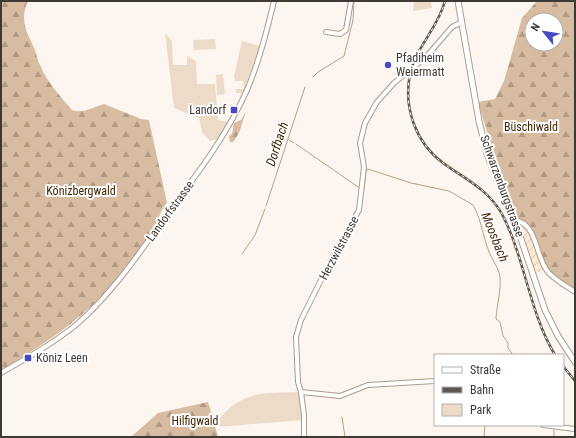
<svg xmlns="http://www.w3.org/2000/svg" width="576" height="438" font-family="'Roboto Condensed',sans-serif">
<style>
.built{fill:#fee8d2}
.industrial{fill:url(#industrial-furrows)}
.green{fill:#eddbc9}
.forest{fill:url(#forest-firs);fill-rule:evenodd}
.lines{fill:none;stroke-linecap:round;stroke-linejoin:round}
.stream{stroke:#ba9f85;stroke-width:1}
.minor-casing{stroke:#ab9b8d;stroke-width:6}
.major-casing{stroke:#ab9b8d;stroke-width:7}
.minor{stroke:#fff;stroke-width:4}
.major{stroke:#fff;stroke-width:5}
.rail-casing{stroke:#5d5751;stroke-width:2.5}
.rail{stroke:#fff;stroke-width:1;stroke-dasharray:3;stroke-linecap:butt}
.poi-dot{fill:#484bc0;stroke:#fff;stroke-width:1.5}
.labels{text-anchor:middle;dominant-baseline:central;stroke-width:4;stroke-linejoin:round;paint-order:stroke}
.poi-label{font-size:12px;fill:#3f3933;stroke:#fff;text-anchor:start}
.park-label{font-size:12px;fill:#432704;stroke:#fff}
.street-label{font-size:12px;fill:#3f3933;stroke:#fff}
.water-label{font-size:13px;font-style:italic;fill:#432604;stroke:#fff}
</style>
<defs>
<pattern id="industrial-furrows" width="10" height="10" patternUnits="userSpaceOnUse"><rect width="10" height="10" fill="#fee8d2"/><path d="M-1 1l2-2M0 10L10 0M9 11l2-2" fill="none" stroke="#dbc8b5"/></pattern>
<pattern id="forest-firs" width="22" height="20" patternUnits="userSpaceOnUse"><rect width="22" height="20" fill="#d8bca1"/><path d="M5 1l3.5 6h-7zM16 11l3.5 6h-7z" fill="#b19a84"/></pattern>
</defs>
<rect width="100%" height="100%" fill="#fdf6f0"/>
<!-- built -->
<polygon class="built" points="443,1 446,1 439,20 419,53 411,74 410,101 415,123 425,143 434,153 480,186 501,210 510,230 545,333 557,355 554,355 543,333 508,231 499,211 479,187 433,155 421,140 411,120 407,101 409,74 414,59 437,19"/>
<!-- industrial -->
<polygon class="industrial" points="518,222 523,225 533,239 548,269 536,273"/>
<!-- green -->
<g class="green">
<polygon points="414,1 431,1 432,8 413,11"/>
<polygon points="165,33 172,41 173,65 187,65 187,56 196,61 197,84 215,84 218,120 228,122 218,139 210,141 202,132 199,118 174,108"/>
<polygon points="215,39 216,49 194,50 193,40"/>
<polygon points="242,41 260,46 243,93 236,93 236,89 244,89 243,81 235,81 234,76"/>
<polygon points="223,74 225,94 217,95 216,75"/>
<path d="M298,392L302,407L300,408H302L303,420L217,427L216,423C240,391 261,393 298,392Z"/>
</g>
<!-- forest -->
<g class="forest">
<path d="M1,1H28C19,21 27,32 35,50C37,55 37,60 40,65C47,82 60,96 72,110C82,114 94,107 104,104L141,119L149,120L167,203C160,210 160,217 156,225C149,239 131,260 120,274C85,319 49,341 1,370Z"/>
<path d="M537,1H575V290C566,285 554,277 548,269C538,256 537,223 517,218L504,188L478,102L495,99L504,81L522,18ZM532,20H556V44H532Z"/>
<polygon points="246,111 239,133 233,142 230,142 229,136 232,134 234,123 241,120"/>
<polygon points="208,402 218,437 131,437 158,413"/>
</g>
<g class="lines">
<!-- stream -->
<g class="stream">
<polyline points="313,77 318,72 344,56 353,20 354,1"/>
<polyline points="289,140 294,143"/>
<polyline points="296,144 361,189"/>
<path d="M364,189L366,171L368,169L411,183L449,191L473,205C483,222 483,243 493,260C496,266 499,270 500,277C501,291 497,304 496,319L500,322L503,336L508,343V348L513,355"/>
<polyline points="266,206 305,87"/>
<polyline points="242,254 255,235 265,209"/>
<polyline points="342,417 345,437"/>
<polyline points="484,437 485,425"/>
<polyline points="554,437 554,430"/>
</g>
<!-- minor casing -->
<g class="minor-casing">
<g id="minor">
<polyline points="326,32 340,34 346,30 351,1"/>
<path d="M514,220C538,223 535,257 548,272C555,280 566,286 575,292"/>
<path d="M1,373C27,358 54,343 77,324C109,296 134,261 158,227C190,183 225,140 247,90C259,62 267,31 274,1"/>
<polyline points="301,392 340,396 368,385 435,381"/>
<polyline points="543,425 575,429"/>
<polyline points="304,437 304,415 301,392 298,382 296,337 301,320 332,258 359,210 364,167 360,143 365,123 377,102 394,83 426,57 452,27 462,22"/>
</g>
</g>
<!-- major casing -->
<g class="major-casing">
<polyline id="major" points="458,1 479,121 487,154 521,239 545,310 558,336 575,362"/>
</g>
<!-- minor -->
<use href="#minor" class="minor"/>
<!-- major -->
<use href="#major" class="major"/>
<!-- rail casing -->
<g class="rail-casing">
<g id="rail">
<path d="M445,1C438,28 416,47 410,74C403,108 416,143 443,163C465,179 488,189 502,214C525,258 529,312 555,355"/>
<polyline points="563,366 575,381"/>
</g>
</g>
<!-- rail -->
<use href="#rail" class="rail"/>
</g>
<!-- markers -->
<g class="poi-dot">
<circle cx="388" cy="65" r="4"/>
<rect x="230" y="106" width="8" height="8" rx="2"/>
<rect x="24" y="354" width="8" height="8" rx="2"/>
</g>
<g class="labels">
<!-- poi labels -->
<g class="poi-label">
<text x="396" y="58">Pfadiheim<tspan x="396" dy="14">Weiermatt</tspan></text>
<text x="226" y="110" text-anchor="end">Landorf</text>
<text x="36" y="358">Köniz Leen</text>
</g>
<!-- park labels -->
<g class="park-label">
<text x="531" y="127">Büschiwald</text>
<text x="81" y="191">Könizbergwald</text>
<text x="195" y="421">Hilfigwald</text>
</g>
<!-- street labels -->
<g class="street-label">
<text transform="translate(502 186) rotate(70)">Schwarzenburgstrasse</text>
<text transform="translate(170 211) rotate(-54)">Landorfstrasse</text>
<text transform="translate(339 248) rotate(-62)">Herzwilstrasse</text>
</g>
<!-- water labels -->
<g class="water-label">
<text transform="translate(277 144) rotate(-72)">Dorfbach</text>
<text transform="translate(495 237) rotate(68)">Moosbach</text>
</g>
</g>
<!-- border -->
<rect width="576" height="438" fill="none" stroke="#3f3933" stroke-width="4"/>
<!-- legend -->
<rect x="434" y="354" width="130" height="72" fill="#ffffff" stroke="#b2b0ad"/>
<rect x="442" y="367" width="20" height="6" fill="#ffffff" stroke="#b2b0ad"/>
<text x="470" y="374" font-size="12" fill="#3f3933">Straße</text>
<rect x="442" y="387" width="20" height="6" fill="#5d5751" stroke="#b2b0ad"/>
<text x="470" y="394" font-size="12" fill="#3f3933">Bahn</text>
<rect x="442" y="404" width="20" height="12" fill="#eddbc9" stroke="#b2b0ad"/>
<text x="470" y="414" font-size="12" fill="#3f3933">Park</text>
<!-- north arrow -->
<g transform="translate(544 32) rotate(300)"><circle r="19" fill="#ffffff" stroke="#b2b0ad"/>
<path d="M0-3L7 15L0 10L-7 15Z" fill="#484bc0"/>
<text y="-6" font-size="11" font-weight="bold" text-anchor="middle" fill="#3f3933">N</text>
</g>
</svg>
